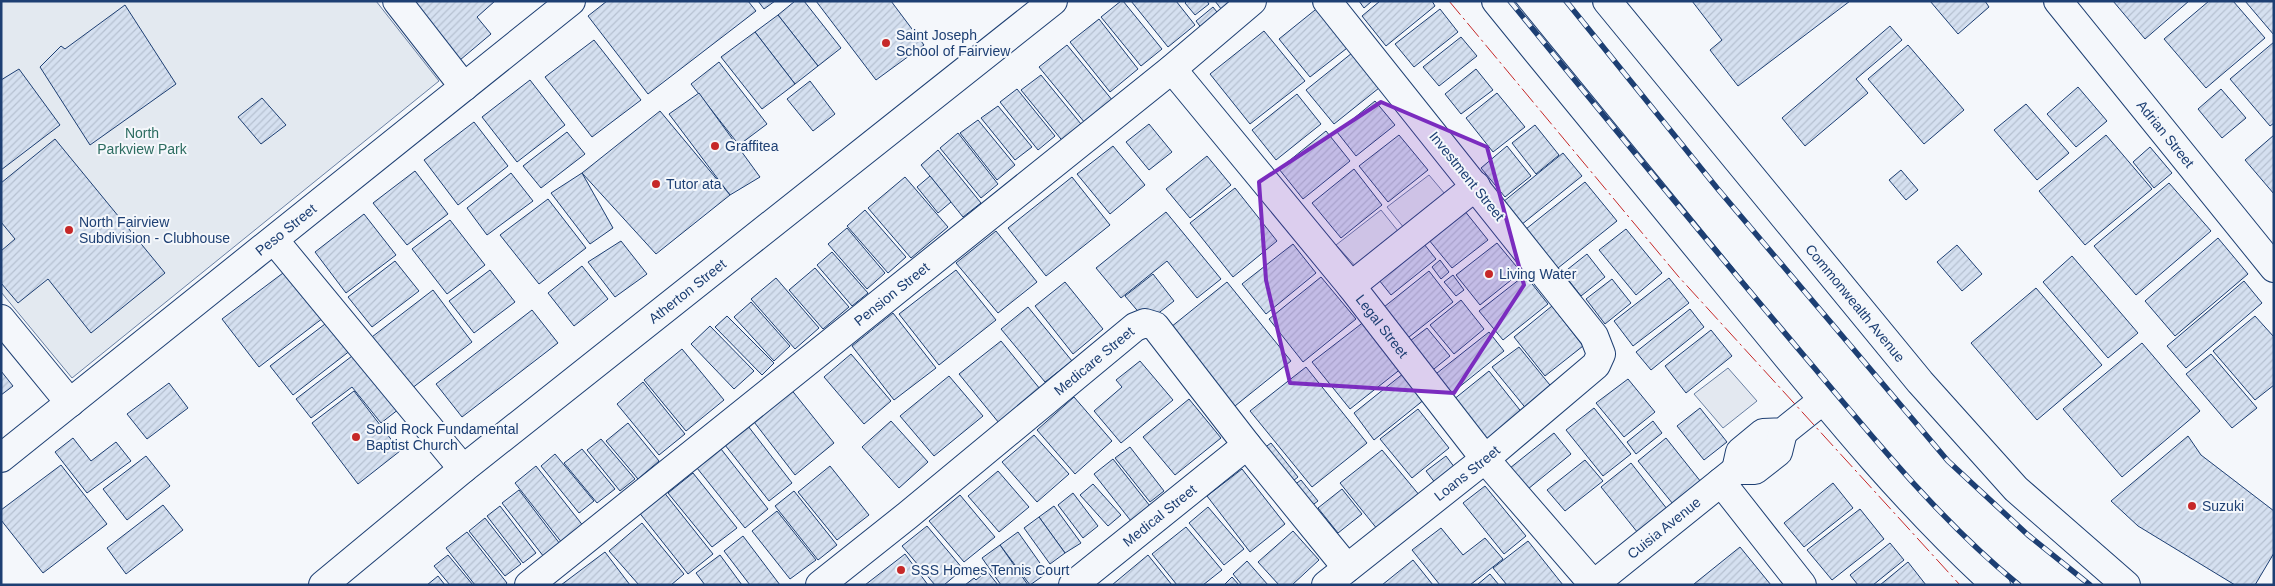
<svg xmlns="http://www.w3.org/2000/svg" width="2275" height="586" font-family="Arial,sans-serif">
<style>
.park{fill:#e3e9f0;stroke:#687fa3}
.parking{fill:#e3e8f0;stroke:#687fa3}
.building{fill:url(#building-hatch);stroke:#1d3f73}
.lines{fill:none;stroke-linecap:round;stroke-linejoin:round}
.minor-casing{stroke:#1d3f73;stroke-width:30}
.major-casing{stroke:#1d3f73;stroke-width:30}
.minor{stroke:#f4f7fb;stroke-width:28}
.major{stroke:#f4f7fb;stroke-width:28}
.rail-casing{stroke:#1d3f73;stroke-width:5.5}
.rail{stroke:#f4f7fb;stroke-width:4;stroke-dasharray:11;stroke-linecap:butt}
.power{stroke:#c62828;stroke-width:1;stroke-dasharray:18 4 2.5 4;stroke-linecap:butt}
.marked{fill:#7b2cbf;fill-opacity:0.2;stroke:#7b2cbf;stroke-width:4;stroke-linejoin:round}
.poi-dot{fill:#c62828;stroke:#f4f7fb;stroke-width:2}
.labels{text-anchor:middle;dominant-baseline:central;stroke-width:4;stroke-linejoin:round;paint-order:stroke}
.poi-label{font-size:14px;fill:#1d3f73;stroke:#f4f7fb;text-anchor:start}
.park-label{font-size:14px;fill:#2c6c60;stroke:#f4f7fb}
.street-label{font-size:14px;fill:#1d3f73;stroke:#f4f7fb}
</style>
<defs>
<pattern id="building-hatch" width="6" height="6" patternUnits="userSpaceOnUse" patternTransform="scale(1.25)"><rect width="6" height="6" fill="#d5e0f0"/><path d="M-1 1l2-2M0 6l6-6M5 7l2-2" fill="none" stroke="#b6c1d1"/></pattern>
</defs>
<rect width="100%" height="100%" fill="#f4f7fb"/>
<!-- park -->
<g class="park">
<polygon points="1,1 376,1 439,81 72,378 1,292"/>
<polygon points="1381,210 1402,236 1358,269 1336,245"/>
</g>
<!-- parking -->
<g class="parking">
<polygon points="1429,175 1450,200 1409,234 1387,207"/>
<polygon points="1728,368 1757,401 1723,428 1694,394"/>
</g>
<!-- building -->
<g class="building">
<polygon points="411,1 495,1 477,17 491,34 460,60"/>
<polygon points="607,1 748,1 756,11 648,94 588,16"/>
<polygon points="758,1 775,1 764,9"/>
<polygon points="795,1 804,1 841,48 818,66 778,15"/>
<polygon points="816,1 891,1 924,45 876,80"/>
<polygon points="1121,1 1123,1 1162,49 1141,66 1101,17"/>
<polygon points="1131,1 1176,1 1195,25 1168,47"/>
<polygon points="1187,1 1207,1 1209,4 1195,15 1185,3"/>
<polygon points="1215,1 1249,1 1228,18"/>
<polygon points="1359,1 1372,1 1364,8"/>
<polygon points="1380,1 1432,1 1435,6 1386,46 1362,16"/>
<polygon points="1692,1 1850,1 1738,86 1710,50 1722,40"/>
<polygon points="1930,1 1985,1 1989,7 1958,34"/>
<polygon points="2113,1 2189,1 2145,39"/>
<polygon points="2209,1 2233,1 2265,38 2206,88 2164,39"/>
<polygon points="2245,1 2274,1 2274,35"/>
<polygon points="125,5 176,84 90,145 40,67 61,46 65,49"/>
<polygon points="1320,6 1351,45 1310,77 1279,39"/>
<polygon points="1213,7 1224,21 1206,34 1196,21"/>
<polygon points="1440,9 1458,32 1414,67 1395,44"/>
<polygon points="778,15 818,66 795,84 755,32"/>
<polygon points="1099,19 1138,69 1110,92 1070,42"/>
<polygon points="1890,26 1902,40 1856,79 1868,93 1805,146 1782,118"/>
<polygon points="1264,31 1305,81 1250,124 1210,74"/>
<polygon points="755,32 795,84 762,109 721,57"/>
<polygon points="1461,37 1477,56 1439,86 1423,67"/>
<polygon points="594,40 641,100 592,137 545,77"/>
<polygon points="2274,42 2274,123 2270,126 2230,79"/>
<polygon points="1067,45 1113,101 1085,123 1039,67"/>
<polygon points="1908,45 1964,110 1924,144 1868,79"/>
<polygon points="1357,49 1384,84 1334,124 1306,90"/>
<polygon points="719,62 767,124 739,145 691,84"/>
<polygon points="19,69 60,125 1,170 1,80"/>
<polygon points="1476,69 1493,90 1461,114 1445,94"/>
<polygon points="1041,75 1085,129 1065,144 1021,90"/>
<polygon points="530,80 565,125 517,162 482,117"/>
<polygon points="810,81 835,114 813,131 787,99"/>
<polygon points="2078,87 2107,121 2076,147 2047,114"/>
<polygon points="1017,89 1055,136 1038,150 1000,102"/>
<polygon points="2221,89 2246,118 2222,138 2198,109"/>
<polygon points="699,93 760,177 730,195 669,114"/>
<polygon points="1497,93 1525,127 1493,152 1466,118"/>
<polygon points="1297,94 1321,124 1276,160 1252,130"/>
<polygon points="262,98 286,125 261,144 238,117"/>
<polygon points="1375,101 1395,125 1356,156 1337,132"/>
<polygon points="2026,104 2069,153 2037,180 1994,130"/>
<polygon points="998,106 1032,147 1015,160 981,118"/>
<polygon points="660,111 730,195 656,254 582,173"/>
<polygon points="978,120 1015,165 997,180 960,133"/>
<polygon points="474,122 508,166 458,205 424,160"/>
<polygon points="1149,124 1172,152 1149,170 1126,142"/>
<polygon points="1535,125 1559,155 1536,174 1512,143"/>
<polygon points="1326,131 1350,161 1303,199 1279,169"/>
<polygon points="567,132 585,154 541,188 523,166"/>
<polygon points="958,133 998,184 981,198 940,148"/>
<polygon points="1399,135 1428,170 1388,202 1359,166"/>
<polygon points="2106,135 2152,189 2085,245 2039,191"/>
<polygon points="2274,135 2274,194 2245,160"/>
<polygon points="55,139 165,273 91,333 48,279 18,303 1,283 1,251 15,239 1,222 1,183"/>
<polygon points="1113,146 1145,185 1110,214 1077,174"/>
<polygon points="1507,146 1531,176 1505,197 1481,168"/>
<polygon points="2150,147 2172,173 2154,188 2133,162"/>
<polygon points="938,150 981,203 963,217 921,165"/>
<polygon points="1563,153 1582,176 1521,225 1503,202"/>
<polygon points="1207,156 1231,185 1190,218 1166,189"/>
<polygon points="1354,169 1382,205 1341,238 1312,203"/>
<polygon points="1901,170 1918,190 1906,200 1889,180"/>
<polygon points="415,171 448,214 407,245 373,203"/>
<polygon points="511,173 533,201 487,235 467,208"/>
<polygon points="582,173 613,228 590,244 551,193"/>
<polygon points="930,176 951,202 938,213 917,187"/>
<polygon points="905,177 948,227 911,258 868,208"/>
<polygon points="1072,177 1110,225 1046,276 1008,228"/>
<polygon points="1585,182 1617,221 1558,268 1526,229"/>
<polygon points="2169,183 2211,231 2136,295 2094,246"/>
<polygon points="1235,188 1277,241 1233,277 1190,223"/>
<polygon points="548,199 586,248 539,284 500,235"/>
<polygon points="1460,205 1488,240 1452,268 1424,234"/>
<polygon points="865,210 906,257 888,273 847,226"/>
<polygon points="1166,212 1221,279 1197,298 1167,261 1121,298 1096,268"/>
<polygon points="364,214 396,255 346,293 315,252"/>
<polygon points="450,220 485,265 447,294 412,249"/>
<polygon points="847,228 885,273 867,289 828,244"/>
<polygon points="1626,229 1662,273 1636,295 1599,250"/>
<polygon points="996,231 1037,282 998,313 956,263"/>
<polygon points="2218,238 2248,274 2175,336 2145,301"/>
<polygon points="1420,239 1436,259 1391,295 1375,275"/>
<polygon points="621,241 647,274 615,297 588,262"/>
<polygon points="1497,243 1521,272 1480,305 1456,275"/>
<polygon points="1293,244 1316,273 1266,314 1242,284"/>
<polygon points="1957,245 1982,274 1962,291 1937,262"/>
<polygon points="832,252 868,293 852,306 817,265"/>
<polygon points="1587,254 1605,277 1581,296 1563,273"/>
<polygon points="2072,256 2138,333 2108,358 2043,282"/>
<polygon points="1440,260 1449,272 1441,279 1432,267"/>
<polygon points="395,261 419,291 372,327 348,297"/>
<polygon points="582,266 608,299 574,326 548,293"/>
<polygon points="815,268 849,307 823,329 789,290"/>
<polygon points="287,270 323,318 259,367 222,319"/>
<polygon points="490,270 515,302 474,333 449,301"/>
<polygon points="956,270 996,320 939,365 899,314"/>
<polygon points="1429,271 1453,302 1404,341 1379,311"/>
<polygon points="1153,274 1174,301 1147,322 1125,296"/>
<polygon points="1453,275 1464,290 1456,296 1444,282"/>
<polygon points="1525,275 1548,304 1503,340 1479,311"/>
<polygon points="1321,277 1356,319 1303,362 1269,319"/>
<polygon points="776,278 819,328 795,349 751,299"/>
<polygon points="1669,278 1689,303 1633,346 1614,321"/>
<polygon points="1612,279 1631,303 1605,324 1586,299"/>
<polygon points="2244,281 2262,303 2186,368 2167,346"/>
<polygon points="1065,282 1103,329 1073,354 1035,306"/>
<polygon points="1227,282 1291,361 1230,410 1166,331"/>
<polygon points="2036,288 2102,365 2037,420 1971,343"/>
<polygon points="433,290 472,342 407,392 368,340"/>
<polygon points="1461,300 1484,329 1454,354 1430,325"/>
<polygon points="751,302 790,346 774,361 734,317"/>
<polygon points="1552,306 1583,346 1545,376 1514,337"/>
<polygon points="1028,307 1072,361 1045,382 1001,329"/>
<polygon points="1690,309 1704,327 1651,370 1636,352"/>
<polygon points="532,310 558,343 462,417 436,384"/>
<polygon points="893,313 936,368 894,400 852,346"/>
<polygon points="727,316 774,363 762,375 715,327"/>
<polygon points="2255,316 2274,337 2274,385 2255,400 2213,351"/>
<polygon points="329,321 351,350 293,395 270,366"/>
<polygon points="1365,321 1402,368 1350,409 1312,362"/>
<polygon points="710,326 754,371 734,389 691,344"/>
<polygon points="1427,328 1450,356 1429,373 1406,344"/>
<polygon points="1711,330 1732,356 1686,393 1665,366"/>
<polygon points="1489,332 1504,351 1448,396 1432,377"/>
<polygon points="1001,341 1040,389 999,423 959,374"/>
<polygon points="2142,343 2200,411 2122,477 2063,409"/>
<polygon points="1519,347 1554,390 1528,411 1492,367"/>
<polygon points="682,349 724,400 686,431 644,380"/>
<polygon points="356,353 399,409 381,423 352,387 311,418 296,399"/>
<polygon points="851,354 891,401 864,424 824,377"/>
<polygon points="2211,354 2257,408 2232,428 2186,374"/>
<polygon points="1140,361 1173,400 1121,443 1094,411 1122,387 1116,380"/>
<polygon points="1306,367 1367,443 1312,487 1250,411"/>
<polygon points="1409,369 1430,395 1374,440 1354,413"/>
<polygon points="1,371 13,386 1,395"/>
<polygon points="1489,371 1523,414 1488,442 1453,400"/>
<polygon points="949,376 983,416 934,456 900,416"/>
<polygon points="1628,379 1655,412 1624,437 1596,403"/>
<polygon points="643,382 685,434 659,455 617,404"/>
<polygon points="169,383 188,408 147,439 127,414"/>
<polygon points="790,388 834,443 795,475 751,418"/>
<polygon points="354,391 400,451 358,484 312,423"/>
<polygon points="1074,397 1112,441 1075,474 1037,430"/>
<polygon points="1189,399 1221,438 1175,475 1143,437"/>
<polygon points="1594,408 1631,454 1603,476 1566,430"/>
<polygon points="1700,408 1727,442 1704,460 1677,426"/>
<polygon points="1418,409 1449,448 1412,478 1380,439"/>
<polygon points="891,421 928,462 899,488 862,447"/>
<polygon points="1653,421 1662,433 1636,454 1627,442"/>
<polygon points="628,423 659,461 638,479 606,441"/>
<polygon points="748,426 792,483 769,501 725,445"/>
<polygon points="1554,433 1571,454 1528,489 1510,468"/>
<polygon points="1034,435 1069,474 1037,502 1002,462"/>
<polygon points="2188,436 2201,455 2274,511 2274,553 2255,585 2235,585 2138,526 2111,501"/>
<polygon points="73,438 91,461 116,442 131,461 87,493 55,452"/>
<polygon points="1666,438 1701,482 1673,504 1638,461"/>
<polygon points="601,439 635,479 620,491 587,450"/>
<polygon points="1271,443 1298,477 1288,485 1260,451"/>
<polygon points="1130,447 1164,491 1150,502 1115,458"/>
<polygon points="582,449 615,489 597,503 564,463"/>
<polygon points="721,449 768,509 745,528 697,468"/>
<polygon points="1382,450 1420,496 1378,530 1340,483"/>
<polygon points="555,454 594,501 579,513 541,466"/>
<polygon points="146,456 170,486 127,520 103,489"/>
<polygon points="1446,456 1455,468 1436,484 1426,471"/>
<polygon points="1113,459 1150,506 1131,521 1094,474"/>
<polygon points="1585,460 1603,481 1565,511 1547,490"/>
<polygon points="1631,463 1671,514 1642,538 1601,487"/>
<polygon points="61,465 107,524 43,573 1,520 1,510"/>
<polygon points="536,466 588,532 566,548 515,483"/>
<polygon points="830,466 869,515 837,540 798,492"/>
<polygon points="1242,469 1285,524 1250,552 1207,496"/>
<polygon points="998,471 1029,507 999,532 968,496"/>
<polygon points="693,473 737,528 712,547 668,493"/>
<polygon points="1301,480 1318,501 1307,509 1290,488"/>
<polygon points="1833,483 1853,508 1804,547 1784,523"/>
<polygon points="1093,484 1121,515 1108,526 1080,495"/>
<polygon points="1485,486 1526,536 1504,554 1463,503"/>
<polygon points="1342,489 1362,514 1338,533 1318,508"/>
<polygon points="519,490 560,544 544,557 502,503"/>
<polygon points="663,491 713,554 688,574 638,511"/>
<polygon points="794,491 837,545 818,560 775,506"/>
<polygon points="1073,493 1098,526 1083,538 1058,505"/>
<polygon points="960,495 995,537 964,562 929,521"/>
<polygon points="163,505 183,530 126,574 107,548"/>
<polygon points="500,506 536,553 523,563 487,516"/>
<polygon points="1054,506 1081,543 1065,553 1039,517"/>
<polygon points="1208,507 1244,549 1224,565 1189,523"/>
<polygon points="1860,509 1884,539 1832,580 1807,550"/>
<polygon points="777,511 816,560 790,579 752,531"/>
<polygon points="1039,517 1065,553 1050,564 1024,528"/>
<polygon points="485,518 521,564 505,576 469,531"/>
<polygon points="642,523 684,574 671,585 639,585 609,551"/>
<polygon points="927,526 963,569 944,585 935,585 902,546"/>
<polygon points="1186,527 1222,570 1203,585 1177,585 1152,554"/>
<polygon points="1441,528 1463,555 1485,538 1503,559 1470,585 1440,585 1412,550"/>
<polygon points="1293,531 1319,560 1292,585 1279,585 1258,562"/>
<polygon points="467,532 507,583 505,585 475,585 446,548"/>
<polygon points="1018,532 1047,573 1030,585 1000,545"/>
<polygon points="743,536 780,585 750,585 724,551"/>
<polygon points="1528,541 1563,585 1507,585 1493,568"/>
<polygon points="1890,543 1904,560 1873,585 1858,585 1850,575"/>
<polygon points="1000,545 1028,585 1001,585 982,558"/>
<polygon points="1740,547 1771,585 1694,584"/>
<polygon points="605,552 630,585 561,585"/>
<polygon points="905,554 928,585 865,585"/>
<polygon points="448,555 473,585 450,585 434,566"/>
<polygon points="720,555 742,585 705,585 696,573"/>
<polygon points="1148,555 1172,585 1112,585"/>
<polygon points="1413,560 1433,585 1382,585"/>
<polygon points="1247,561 1268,585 1242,585 1233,574"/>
<polygon points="1908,562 1926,585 1880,585"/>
<polygon points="987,571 998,585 965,585 974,578 976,580"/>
<polygon points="1490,574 1499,585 1477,585"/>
<polygon points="438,576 445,585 427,585"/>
<polygon points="1232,577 1239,585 1224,585"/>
</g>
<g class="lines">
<!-- minor casing -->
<g class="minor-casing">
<g id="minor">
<polyline points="397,1 464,87"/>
<path id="s1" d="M2058,1L2274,268"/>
<path id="s2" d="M1172,69L1351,286L1485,459L1594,585"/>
<polyline points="274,240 463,469"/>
<polyline points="1351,286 1476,186"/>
<polyline points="1,319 70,403"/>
<path id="s3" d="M1,458L571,1"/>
<polyline points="1736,470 1740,452 1763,433 1783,432 1823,400"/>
<polyline points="1721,482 1802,585"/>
<path id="s4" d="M323,585L463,469L1053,1"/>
<path id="s5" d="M529,585L1172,69L1252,1"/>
<path id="s6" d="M820,585L908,515L1135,327L1145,323L1155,326L1247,445L1347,568"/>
<path id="s7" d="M1073,585L1247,445"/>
<path id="s8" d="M1326,585L1485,459L1596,365L1601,354L1594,336L1327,1"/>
<path id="s9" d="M1593,585L1736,470H1755L1778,452L1783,432"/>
</g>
</g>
<!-- major casing -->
<g class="major-casing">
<g id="major">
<path d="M1496,1C1581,106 1667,210 1753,315C1830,409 1906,503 1996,585"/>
<path id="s10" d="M1607,1L1920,382L2016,489L2126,585"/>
</g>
</g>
<!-- minor -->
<use href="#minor" class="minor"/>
<!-- major -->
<use href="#major" class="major"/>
<!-- rail casing -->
<g class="rail-casing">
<g id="rail">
<path d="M1510,1C1608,121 1706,240 1806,358C1873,437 1938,519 2019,585"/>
<polyline points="1566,1 1717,188 1948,461 2028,535 2090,585"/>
</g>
</g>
<!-- rail -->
<use href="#rail" class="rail"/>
<!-- power -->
<polyline class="power" points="1449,1 1678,276 1960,585"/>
</g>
<!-- marked area -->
<path class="marked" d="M1381,102L1487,147L1524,285L1454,393L1290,383L1266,280L1259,182Z"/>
<!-- markers -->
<g class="poi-dot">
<circle cx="886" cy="43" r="5"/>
<circle cx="715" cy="146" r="5"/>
<circle cx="656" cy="184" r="5"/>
<circle cx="69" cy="230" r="5"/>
<circle cx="1489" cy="274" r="5"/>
<circle cx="356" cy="437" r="5"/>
<circle cx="2192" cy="506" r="5"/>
<circle cx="901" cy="570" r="5"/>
</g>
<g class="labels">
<!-- poi labels -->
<g class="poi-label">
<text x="896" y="35">Saint Joseph<tspan x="896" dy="16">School of Fairview</tspan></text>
<text x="725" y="146">Graffitea</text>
<text x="666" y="184">Tutor ata</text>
<text x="79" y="222">North Fairview<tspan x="79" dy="16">Subdivision - Clubhouse</tspan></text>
<text x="1499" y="274">Living Water</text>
<text x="366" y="429">Solid Rock Fundamental<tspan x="366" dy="16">Baptist Church</tspan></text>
<text x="2202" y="506">Suzuki</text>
<text x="911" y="570">SSS Homes Tennis Court</text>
</g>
<!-- park labels -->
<g class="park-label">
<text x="142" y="133">North<tspan x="142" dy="16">Parkview Park</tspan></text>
</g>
<!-- street labels -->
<g class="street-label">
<text stroke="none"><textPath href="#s1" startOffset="171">Adrian Street</textPath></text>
<text transform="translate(1467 176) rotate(51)">Investment Street</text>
<text stroke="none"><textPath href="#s3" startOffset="365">Peso Street</textPath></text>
<text stroke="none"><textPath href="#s4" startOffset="468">Atherton Street</textPath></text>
<text stroke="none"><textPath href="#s5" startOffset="465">Pension Street</textPath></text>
<text stroke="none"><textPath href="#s10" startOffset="391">Commonwealth Avenue</textPath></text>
<text stroke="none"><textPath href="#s2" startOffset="332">Legal Street</textPath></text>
<text stroke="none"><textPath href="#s6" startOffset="354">Medicare Street</textPath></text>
<text stroke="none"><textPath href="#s8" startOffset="180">Loans Street</textPath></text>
<text stroke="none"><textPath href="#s7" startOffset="111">Medical Street</textPath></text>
<text stroke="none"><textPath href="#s9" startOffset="91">Cuisia Avenue</textPath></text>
</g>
</g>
<!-- border -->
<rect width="2275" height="586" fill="none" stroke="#1d3f73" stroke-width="5"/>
</svg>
